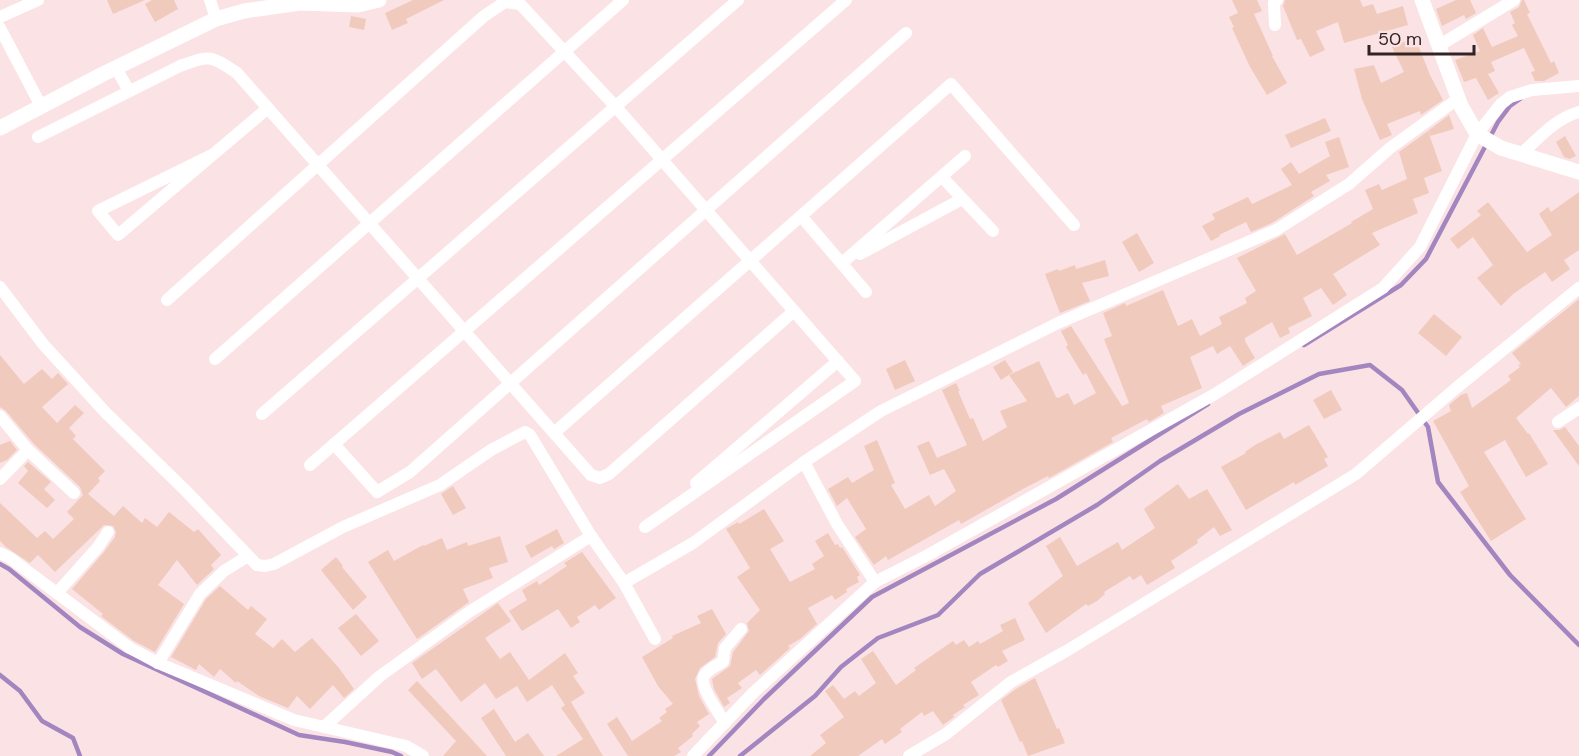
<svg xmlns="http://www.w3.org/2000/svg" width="1579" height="756" font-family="'DM Sans',sans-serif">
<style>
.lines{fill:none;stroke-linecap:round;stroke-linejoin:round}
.stream{stroke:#a385bf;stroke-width:4.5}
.building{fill:#f0cbbd}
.minor{stroke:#fff;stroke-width:12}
.tertiary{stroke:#fff;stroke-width:15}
</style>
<rect width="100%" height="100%" fill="#fbe2e4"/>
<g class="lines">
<!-- stream -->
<g class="stream">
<polyline points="1304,345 1401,285 1426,259 1498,122 1510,106 1520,99"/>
<polyline points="0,564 9,569 80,627 123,654 299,735 345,742 392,752 401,756"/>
<polyline points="0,675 20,691 42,721 73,738 80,756"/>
<polyline points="709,756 764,699 872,597 1056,499 1208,404"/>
<polyline points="740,756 815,696 841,667 878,638 938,615 980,574 1097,505 1160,461 1239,414 1319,374 1370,365 1402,390 1428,427 1438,482 1510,575 1579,645"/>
</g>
</g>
<!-- building -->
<g class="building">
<polygon points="107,0 145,0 113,14"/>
<polygon points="152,0 174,0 178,9 155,22 145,4"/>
<polygon points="413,0 444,0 406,19 408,23 392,30 385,13"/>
<polygon points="1232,0 1257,0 1262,11 1254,14 1273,56 1272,56 1287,83 1267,95 1250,67 1232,28 1234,27 1229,17 1238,13"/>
<polygon points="1285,0 1360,0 1363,7 1373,4 1377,14 1403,6 1408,25 1344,43 1338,22 1316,31 1325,50 1310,57 1301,39 1297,40 1283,6"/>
<polygon points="1456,0 1470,0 1476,13 1466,19 1464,15 1442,26 1436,9"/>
<polygon points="1522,0 1524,0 1530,13 1527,14 1551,63 1554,61 1559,73 1544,81 1535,81 1531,72 1535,71 1524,48 1491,62 1495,71 1488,74 1499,93 1488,100 1476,78 1464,82 1455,60 1480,51 1473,35 1483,28 1492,47 1518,36 1512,25 1515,23 1510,12 1519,7"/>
<polygon points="351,16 366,19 364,30 349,27"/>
<polygon points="1415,37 1430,75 1443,100 1421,115 1420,111 1387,124 1392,135 1380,140 1362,99 1354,69 1374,65 1381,83 1404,72 1392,47"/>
<polygon points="1449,115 1454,129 1430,136 1428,131"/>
<polygon points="1325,118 1331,131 1291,148 1285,135"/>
<polygon points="1428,131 1442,171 1424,178 1429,193 1413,199 1418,213 1372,233 1380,245 1333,274 1347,295 1333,305 1321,288 1303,298 1312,316 1288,328 1290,333 1280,338 1272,322 1245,338 1245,341 1255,358 1243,366 1230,346 1217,354 1213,346 1190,357 1202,388 1161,406 1164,413 1149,422 1147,419 1111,438 1113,442 1049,478 1048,476 1021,490 961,524 959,520 888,560 886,556 874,565 855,537 866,529 847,498 837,506 828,489 848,477 852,483 874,470 864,446 877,440 895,483 891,485 905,509 929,495 935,506 956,491 944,469 930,475 917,446 929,441 937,458 967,445 942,390 956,383 960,391 958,391 970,419 973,418 983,441 1007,427 1000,411 1027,401 1009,375 1039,361 1056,397 1058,398 1068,393 1074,405 1096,393 1086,373 1083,375 1066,347 1068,345 1061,331 1071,326 1122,406 1129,403 1104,339 1112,336 1103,313 1125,303 1126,306 1163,290 1178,326 1192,319 1200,336 1222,324 1219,317 1247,303 1245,298 1256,291 1237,258 1285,234 1297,255 1352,223 1351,222 1373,209 1365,190 1379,184 1382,190 1407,179 1399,152"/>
<polygon points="1565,136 1576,156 1569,159 1564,157 1556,142"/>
<polygon points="1339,137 1349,167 1326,175 1330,181 1311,192 1314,196 1272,223 1251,232 1246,222 1219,235 1220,236 1211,241 1202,226 1215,219 1212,214 1248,197 1252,204 1292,185 1281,169 1291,162 1299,174 1330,156 1325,142"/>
<polygon points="1579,192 1579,250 1564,260 1570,269 1552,282 1545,272 1513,294 1501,306 1477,278 1493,265 1473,237 1458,249 1450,239 1481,215 1477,211 1488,202 1527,252 1552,235 1539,214 1548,207 1551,212"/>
<polygon points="1137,233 1154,263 1139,272 1122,242"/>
<polygon points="1105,260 1109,276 1082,283 1090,301 1060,313 1045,274 1058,269 1059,271 1075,265 1076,269"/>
<polygon points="1579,299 1579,396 1566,407 1551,388 1516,418 1528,434 1529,433 1548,464 1526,477 1505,440 1484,452 1526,519 1491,541 1460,492 1469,486 1433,421 1451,411 1449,405 1461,395 1467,393 1472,408 1511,380 1508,376 1520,367 1518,365 1521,364 1512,353"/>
<polygon points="1434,314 1462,337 1446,356 1418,333"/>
<polygon points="0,355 24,384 42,369 52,379 58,373 68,384 42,407 57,423 75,405 84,413 69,428 76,436 73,439 105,471 98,478 100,481 88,494 114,516 123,506 142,523 145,518 157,527 169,512 194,532 198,529 221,555 211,565 214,569 197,585 177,560 158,585 184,604 155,652 134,641 101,616 103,614 72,589 104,552 115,537 116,532 113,526 104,525 55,572 38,555 30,563 6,547 0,541 0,503 37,538 45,531 53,539 74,519 67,512 83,495 80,487 34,444 6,411 0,407"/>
<polygon points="905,360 915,381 895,390 886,369"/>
<polygon points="1005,360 1013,372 1001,380 993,367"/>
<polygon points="1331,390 1342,410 1324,419 1313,400"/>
<polygon points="1309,425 1328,457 1324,459 1328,466 1295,485 1294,482 1246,510 1221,467 1246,453 1245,452 1255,445 1280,432 1284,439"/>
<polygon points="1565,427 1579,446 1579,466 1553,430 1559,430"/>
<polygon points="10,441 17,450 7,460 0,463 0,445"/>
<polygon points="28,462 51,482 44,489 55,500 47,508 18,483 28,471 24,466"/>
<polygon points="1178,484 1189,499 1207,489 1232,530 1220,536 1214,527 1197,540 1198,543 1171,561 1175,568 1147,585 1141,575 1133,580 1130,576 1104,592 1105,594 1097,601 1088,606 1086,604 1046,633 1028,603 1063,576 1046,546 1060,537 1077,566 1118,542 1122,550 1155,528 1144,509"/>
<polygon points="453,486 466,508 453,515 441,494"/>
<polygon points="764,509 784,541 770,549 790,582 815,569 812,564 824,556 815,541 828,533 835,545 838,544 840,548 842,547 860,575 857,577 859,582 846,589 847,592 835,600 832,595 808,608 817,624 800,639 788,646 790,648 760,675 756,670 738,683 742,688 727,698 730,703 724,707 714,689 712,679 730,666 733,652 749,631 747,623 760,610 737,577 750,568 726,529 738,522 739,524"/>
<polygon points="557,529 564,543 554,549 552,546 531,558 525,546"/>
<polygon points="500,536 508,562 489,568 493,578 463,589 469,602 417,639 368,562 388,550 394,561 423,545 424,546 442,538 447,550 467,542 468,546"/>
<polygon points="582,552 616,598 599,610 595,605 577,617 580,622 571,628 558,609 522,631 509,611 527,600 522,590 537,581 539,585 567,566 564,563"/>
<polygon points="336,557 343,566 342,567 367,597 353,610 321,570"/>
<polygon points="220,586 248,610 251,606 267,619 255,634 273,648 282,639 295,652 312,638 339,668 354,689 344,698 333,685 310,709 297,696 288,708 259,696 237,681 236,683 220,669 214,677 199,664 196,670 171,657 206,599"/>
<polygon points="498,603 511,621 485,638 500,659 510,652 529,680 565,653 578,673 573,676 585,693 571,702 603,756 556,756 583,739 561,708 565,705 552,685 527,702 517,686 496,699 485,683 461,702 436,669 422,679 412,663"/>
<polygon points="712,609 726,634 718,643 715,657 700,668 695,679 699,696 709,714 697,722 700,726 692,734 693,736 678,748 681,752 674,756 628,756 607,724 617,717 632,741 662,721 659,718 667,712 665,709 673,704 658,686 642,657 673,638 672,636 701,623 697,616"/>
<polygon points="356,614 379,641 361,656 338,628"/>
<polygon points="1015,618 1025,640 1002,651 1008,661 998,667 996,665 971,682 979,695 963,705 965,707 953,715 954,717 943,725 933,711 924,716 922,712 900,729 902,732 885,744 882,739 858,756 810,756 826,743 820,735 844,717 825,691 833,685 844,699 855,691 859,696 876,683 861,659 873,651 896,685 916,670 914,668 953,641 956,645 964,640 969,647 978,641 980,644 1003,631 1000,625"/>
<polygon points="1035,678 1057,729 1059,728 1065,743 1028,756 1022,741 1020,742 1001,700 1016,689"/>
<polygon points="417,681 451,717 487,756 443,756 456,741 408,690"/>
<polygon points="494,709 515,742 528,733 544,756 506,756 481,718"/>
</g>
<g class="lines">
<!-- minor -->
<g class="minor">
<polyline points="210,0 216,19"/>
<polyline points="0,17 38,0"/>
<polyline points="1275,25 1274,3 1277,0"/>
<polyline points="0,28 41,106"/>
<polyline points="1440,45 1514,0"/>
<polyline points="116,68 129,91"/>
<path d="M38,137L180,66C210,55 210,55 237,73L591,475L600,478L609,474L794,311"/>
<path d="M1521,154C1539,138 1556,118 1579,112"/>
<polyline points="212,155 98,211 118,235 268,108"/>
<polyline points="942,177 993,231"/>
<polyline points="801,216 866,292"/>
<polyline points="860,254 962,199"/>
<polyline points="842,263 965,156"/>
<polyline points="0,287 43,344 106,413 185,490 257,565 265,566 274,564 343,527 440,485 491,450 525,432 530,435 591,536 624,583 693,543 804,462 881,411 1058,323 1276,230 1349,184 1390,148 1459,98"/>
<polyline points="167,300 484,16 505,2 520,4 616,107 855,381 645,527"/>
<polyline points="215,359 623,0"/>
<polyline points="262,414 738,0"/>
<polyline points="0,416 28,450 74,493"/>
<polyline points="1558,422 1579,408"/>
<polyline points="554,433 951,84 1074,225"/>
<polyline points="334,444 377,492 410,472 906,33"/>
<polyline points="804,462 837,524 875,582"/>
<polyline points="310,465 846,0"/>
<polyline points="0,479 28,450"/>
<polyline points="696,483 838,361"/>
<polyline points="0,553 10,558 130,648 158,663 294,720 406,746 423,756"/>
<polyline points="624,583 655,639"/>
<polyline points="57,593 98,547 108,532"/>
<polyline points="158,663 200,594 224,571 248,556"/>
<path d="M725,723C719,713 699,686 704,676C708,669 717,665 723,662L725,648L741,629"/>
<polyline points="324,727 380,676 469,612 591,536"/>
<polyline points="693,756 753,693 875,582 928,555 1215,394 1383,288 1420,247 1477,134 1501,104 1510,97 1532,90 1579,86"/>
<polyline points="909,756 946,734 1011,682 1068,650 1356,474 1455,389 1579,288"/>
</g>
<!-- tertiary -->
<g class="tertiary">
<polyline points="1422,0 1461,106 1477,134 1501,148 1579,172"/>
<polyline points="0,128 103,74 216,19 244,11 300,3 358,5 379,0"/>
</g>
</g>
<!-- scale -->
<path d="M1369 45v9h105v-9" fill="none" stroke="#322325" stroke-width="3"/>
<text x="1378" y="45" font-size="18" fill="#322325" stroke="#fbe2e4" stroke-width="4.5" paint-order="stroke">50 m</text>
</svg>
